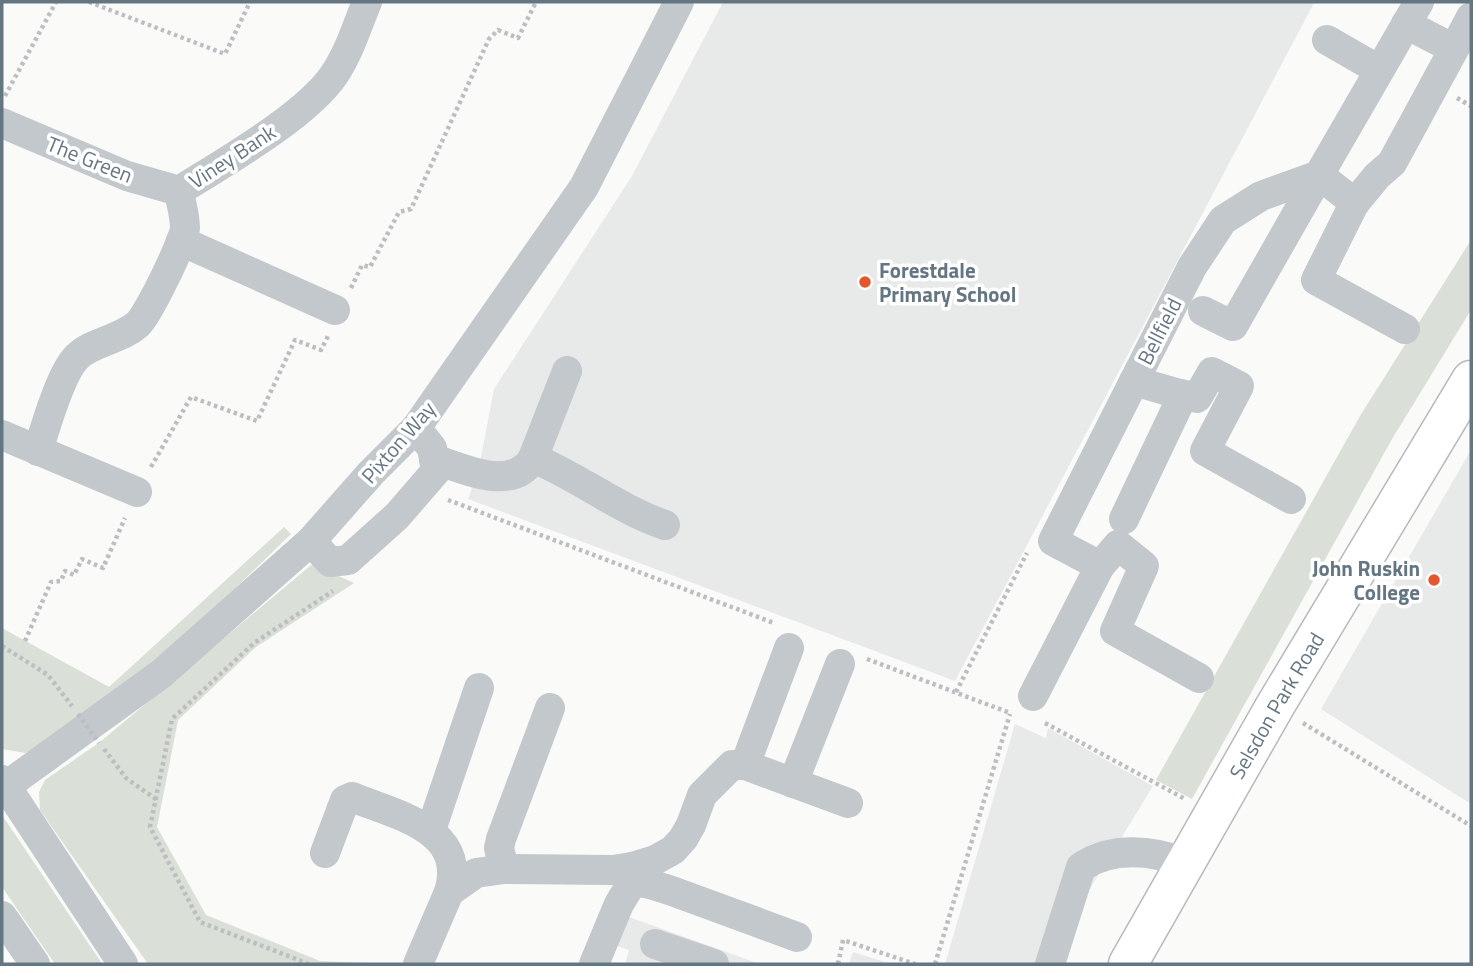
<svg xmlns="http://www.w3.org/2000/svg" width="1473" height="966" font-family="'Titillium Web',sans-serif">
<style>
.built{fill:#e8e9e9}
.green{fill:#dadfd7}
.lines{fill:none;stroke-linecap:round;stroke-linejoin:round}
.major-casing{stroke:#b5babe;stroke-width:41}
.path{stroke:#bbbfc2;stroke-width:4.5;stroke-dasharray:3.5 3.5;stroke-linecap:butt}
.minor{stroke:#c3c8cc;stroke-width:30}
.major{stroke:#fff;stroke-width:38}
.path-bridge{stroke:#bbbfc2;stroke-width:4.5;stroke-dasharray:3.5 3.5;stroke-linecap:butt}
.poi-dot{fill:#e4572e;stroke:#fff;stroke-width:2.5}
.labels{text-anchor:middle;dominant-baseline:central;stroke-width:7;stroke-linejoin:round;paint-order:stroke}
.street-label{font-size:21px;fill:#657683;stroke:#fff}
.poi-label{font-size:21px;font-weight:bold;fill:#657683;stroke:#fff;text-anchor:start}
</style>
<rect width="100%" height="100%" fill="#fafaf8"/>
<!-- built -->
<g class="built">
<polygon points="723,2 1314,3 955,681 468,499 478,473 494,389 632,176"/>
<polygon points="1471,450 1471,804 1321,709"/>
<polygon points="1015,724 1046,738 1048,728 1153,786 1044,964 945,964"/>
<polygon points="629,917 760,964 625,964 629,950 617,946"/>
<polygon points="853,952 891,964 849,964"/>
</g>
<!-- green -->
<g class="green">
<polygon points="1471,240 1471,310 1392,439 1192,799 1156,780 1360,416"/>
<polygon points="284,527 291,534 219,604 114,696 43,747 25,753 2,749 2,628 109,687"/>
<polygon points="316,561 323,569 354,583 256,647 178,720 157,827 206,915 320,961 393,964 148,964 40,810 39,792 45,780 100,742"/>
<polygon points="2,815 101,962 102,964 55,964 2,887"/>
</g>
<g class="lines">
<!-- major casing -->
<g class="major-casing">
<g id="major">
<path id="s1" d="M1128,964L1275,706L1471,380"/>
</g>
</g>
<!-- path -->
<g class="path">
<polyline points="89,2 225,54 250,2"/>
<polyline points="5,96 56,2"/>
<polyline points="1457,98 1471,106"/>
<polyline points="351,288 362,265 370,267 399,212 411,209 489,39 498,30 518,38 536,2"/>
<polyline points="151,467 191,397 257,421 295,340 321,350 328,336"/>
<polyline points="448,500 774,623"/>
<polyline points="25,641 51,582 61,581 65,571 74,575 82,559 103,568 125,518"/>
<polyline points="2,646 48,675 72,706"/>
<polyline points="867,659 1010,713"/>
<polyline points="956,692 1027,553"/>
<polyline points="1045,723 1185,799"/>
<polyline points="1303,723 1471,826"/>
<polyline points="104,749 126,778 157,800"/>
<polyline points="309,964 200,922 150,827 172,719 254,643 333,591"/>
<polyline points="838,964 843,940 915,964"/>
<polyline points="935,964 1010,714"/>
</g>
<!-- minor -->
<g class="minor">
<polyline points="1327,40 1379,70"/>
<polyline points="1454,49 1471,17"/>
<polyline points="2,123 127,176 179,191"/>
<polyline points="181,241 335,310"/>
<polyline points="1203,311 1233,326 1319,175 1355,203"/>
<polyline points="1405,329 1316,280 1354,204 1377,176 1392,163 1454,49 1406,24"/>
<polyline points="1181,394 1197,398 1212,372 1239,386 1205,451 1291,499"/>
<polyline points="2,435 137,492"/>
<path d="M38,451C45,428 61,372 77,357C91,342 120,340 138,324C148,315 184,241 185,228C185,216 181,203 179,191C223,163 305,117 334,75C349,53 357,26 367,2"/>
<path d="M533,458C579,477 618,509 665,525"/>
<path d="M434,459C464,469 513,493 533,458L567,371"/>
<polyline points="1124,519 1183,395 1134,381"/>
<polyline points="311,541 330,562 348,560 397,516 436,471 432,448 416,428"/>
<polyline points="1100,566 1118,545 1144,566 1115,631 1199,678"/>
<polyline points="1033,696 1100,566 1053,541 1192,267 1223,220 1261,196 1319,175 1419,2"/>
<polyline points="745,765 789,648"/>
<polyline points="2,780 123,964"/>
<polyline points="793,783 840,664"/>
<polyline points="6,786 161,674 311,541 371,473 416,428 584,187 679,2"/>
<polyline points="431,830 479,688"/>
<path d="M325,853L345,800L352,797C396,815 468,829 449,892"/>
<polyline points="504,869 499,848 501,839 550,708"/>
<polyline points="633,881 650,884 672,891 797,937"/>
<polyline points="2,916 35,964"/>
<polyline points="655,944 714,964"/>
<polyline points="418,964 449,892 476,873 504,869 613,870 632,867 655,860 673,850 683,839 691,825 702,795 732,765 745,765 848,803"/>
<polyline points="594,964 619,904 633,881 632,867"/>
<path d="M1050,964L1081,867C1112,846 1152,850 1186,863"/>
</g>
<!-- major -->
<use href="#major" class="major"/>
<!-- path-bridge -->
<polyline class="path-bridge" points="78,714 99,743"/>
</g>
<!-- markers -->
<g class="poi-dot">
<circle cx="865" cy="282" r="7"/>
<circle cx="1434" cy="580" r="7"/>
</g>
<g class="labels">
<!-- street labels -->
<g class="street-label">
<text transform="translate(232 156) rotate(-33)">Viney Bank</text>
<text transform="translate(90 159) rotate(22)">The Green</text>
<text transform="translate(1159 331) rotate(-63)">Bellfield</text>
<text transform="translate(398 442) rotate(-49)">Pixton Way</text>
<text stroke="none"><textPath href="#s1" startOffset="298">Selsdon Park Road</textPath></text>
</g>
<!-- poi labels -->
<g class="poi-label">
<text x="879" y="270">Forestdale<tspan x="879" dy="24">Primary School</tspan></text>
<text x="1420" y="568" text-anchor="end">John Ruskin<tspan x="1420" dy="24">College</tspan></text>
</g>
</g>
<!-- border -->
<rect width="1473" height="966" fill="none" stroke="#657683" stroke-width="7"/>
</svg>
